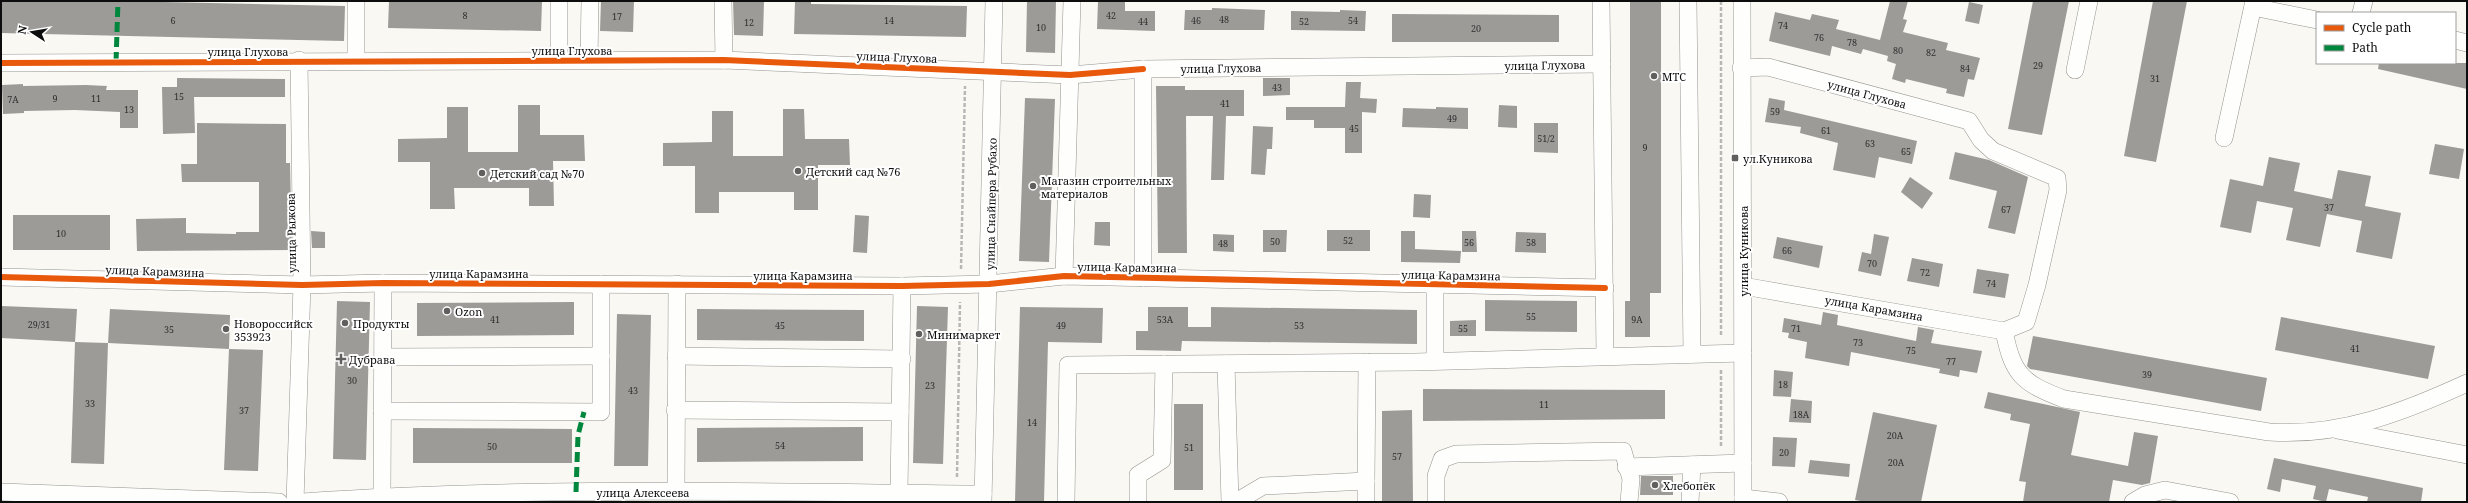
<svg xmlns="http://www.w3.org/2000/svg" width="2468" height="503" font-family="'Noto Serif',serif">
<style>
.building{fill:#9d9b98}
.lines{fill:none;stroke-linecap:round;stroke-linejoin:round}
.minor-casing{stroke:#949390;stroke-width:18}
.path{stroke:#b8b7b6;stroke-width:2.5;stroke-dasharray:4 2;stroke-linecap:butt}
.minor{stroke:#fefefd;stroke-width:17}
.quiet{stroke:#00873e;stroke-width:5;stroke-dasharray:10 5;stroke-linecap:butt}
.cycleway-casing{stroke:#fff;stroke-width:8}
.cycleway{stroke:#e8590c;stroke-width:6}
.poi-dot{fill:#605f5d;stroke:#fff;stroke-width:1.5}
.labels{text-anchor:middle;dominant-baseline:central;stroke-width:4;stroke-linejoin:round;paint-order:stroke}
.number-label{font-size:9px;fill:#313030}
.street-label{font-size:11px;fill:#0d0d0d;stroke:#fff}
.poi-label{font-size:11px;fill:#0d0d0d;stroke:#fff;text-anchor:start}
</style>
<rect width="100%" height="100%" fill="#faf8f2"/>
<!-- building -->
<g class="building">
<polygon points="1,1 118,1 345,6 344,41 1,33"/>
<polygon points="389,1 542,1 541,31 388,28"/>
<polygon points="601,1 634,1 633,32 600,31"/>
<polygon points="733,1 764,1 763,36 734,35"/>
<polygon points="795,1 811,1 811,4 967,6 966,37 794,34"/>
<polygon points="1027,1 1056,1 1055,53 1026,52"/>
<polygon points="1098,1 1125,1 1125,11 1155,11 1155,31 1097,29"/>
<polygon points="1630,1 1661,1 1661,293 1650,293 1650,337 1625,337 1625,301 1630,301"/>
<polygon points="1890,1 1908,1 1903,19 1907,20 1903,32 1948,43 1946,50 1980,58 1974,80 1968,79 1964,97 1946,93 1947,89 1906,79 1905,83 1892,79 1896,64 1887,61 1888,56 1863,49 1861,54 1832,46 1830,56 1769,41 1775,12 1810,20 1812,14 1839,20 1836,29 1880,40"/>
<polygon points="2033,1 2069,1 2042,135 2008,129"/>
<polygon points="2153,1 2187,1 2156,162 2124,156"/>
<polygon points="1969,2 1983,5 1979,24 1965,21"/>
<polygon points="1212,8 1265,10 1264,30 1184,30 1185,10 1212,10"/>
<polygon points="1340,10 1366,11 1365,31 1291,30 1291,11 1340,12"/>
<polygon points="1392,14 1559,15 1559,42 1392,42"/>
<polygon points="2379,63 2467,63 2467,89 2378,69"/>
<polygon points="177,78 285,79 285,97 194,97 195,133 163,134 162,87 177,87"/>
<polygon points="1263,78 1290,78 1290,95 1263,96"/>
<polygon points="1346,82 1361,82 1360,98 1377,99 1376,113 1362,112 1362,153 1345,153 1345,128 1314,128 1314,120 1286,120 1286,107 1345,107"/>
<polygon points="23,84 23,86 86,85 107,86 106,90 138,90 138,128 120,128 120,112 75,110 24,111 24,113 3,114 2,85"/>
<polygon points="1156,86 1185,86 1185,90 1244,90 1244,116 1226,116 1224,180 1211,180 1213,116 1186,116 1187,253 1158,253"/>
<polygon points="1025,98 1055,99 1049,262 1019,261"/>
<polygon points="1769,98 1785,101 1784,110 1917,141 1912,164 1879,157 1875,178 1833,170 1838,143 1800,133 1801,127 1765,122"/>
<polygon points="518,105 540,105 540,135 584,135 585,161 553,161 554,206 529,206 529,188 454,188 455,209 430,209 430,162 398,162 398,139 447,138 447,107 468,107 468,152 518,152"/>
<polygon points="1499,105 1517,106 1517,128 1498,127"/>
<polygon points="1436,107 1468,108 1468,129 1402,127 1403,108 1436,109"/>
<polygon points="783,109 804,109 805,139 849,139 850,165 818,165 818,210 794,210 794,192 719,192 719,213 695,213 695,166 663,166 663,143 712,142 712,111 733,111 733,156 783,156"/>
<polygon points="197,123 286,124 286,163 290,163 292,250 137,251 136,219 186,218 186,233 236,234 236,232 259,232 259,182 182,182 181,164 197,164"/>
<polygon points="1534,123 1558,123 1558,153 1534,152"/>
<polygon points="1253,126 1273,127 1272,149 1267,149 1265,175 1251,174"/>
<polygon points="2435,144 2464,149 2459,179 2429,174"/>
<polygon points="1955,152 1989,160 2028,177 2015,234 1988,228 1997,191 1949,179"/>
<polygon points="2269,157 2300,163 2294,191 2332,199 2338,170 2371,176 2365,206 2401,213 2392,259 2356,252 2362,221 2327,214 2320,247 2286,240 2293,208 2257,201 2251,233 2220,227 2230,179 2263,186"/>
<polygon points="1910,177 1933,193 1922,209 1901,192"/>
<polygon points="1414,194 1431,195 1430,218 1413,217"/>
<rect x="13" y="215" width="97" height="35"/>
<polygon points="855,215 869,216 867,253 853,252"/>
<polygon points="1095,222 1110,222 1110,246 1094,245"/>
<polygon points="1263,230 1287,230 1286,252 1263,252"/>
<rect x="1327" y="230" width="43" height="21"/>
<polygon points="311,231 325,232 325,248 312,248"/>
<polygon points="1401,231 1415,231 1415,249 1461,251 1460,263 1401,262"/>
<polygon points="1462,231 1476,231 1477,252 1462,252"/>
<polygon points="1516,232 1546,233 1546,253 1515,252"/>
<polygon points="1213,234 1234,235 1234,252 1213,251"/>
<polygon points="1874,234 1889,237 1881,276 1858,271 1862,252 1871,254"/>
<polygon points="1777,237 1823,246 1819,268 1773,258"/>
<polygon points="1912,258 1943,264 1939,287 1907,281"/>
<polygon points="1977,269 2009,274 2005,298 1973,293"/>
<polygon points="1485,300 1577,301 1577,332 1485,331"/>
<polygon points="337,301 370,302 366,460 333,459"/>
<polygon points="574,302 574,335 417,336 417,303"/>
<polygon points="1,306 77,309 75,342 1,338"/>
<polygon points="917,306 948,307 943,464 913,463"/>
<polygon points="1020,307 1103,308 1102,343 1048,342 1044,502 1015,502"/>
<polygon points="1148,307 1188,307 1188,327 1211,327 1211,307 1417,310 1417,344 1182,341 1181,351 1136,350 1136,331 1148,331"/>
<polygon points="110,309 230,315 229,349 108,343"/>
<polygon points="697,309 864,310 864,341 697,340"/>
<polygon points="1823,312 1838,315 1837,325 1916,341 1918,327 1934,330 1931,343 1982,351 1977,373 1960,370 1959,377 1939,373 1940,369 1851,352 1849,366 1805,358 1807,342 1788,338 1789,333 1782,332 1784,318 1821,325"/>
<polygon points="617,314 651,315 648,466 614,466"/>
<polygon points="2281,317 2435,346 2428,379 2275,350"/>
<polygon points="1476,320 1476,336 1450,336 1450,321"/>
<polygon points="2033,336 2267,378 2261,411 2030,369 2027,366"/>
<polygon points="75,342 108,343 104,464 71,463"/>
<polygon points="229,349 263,350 258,471 224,470"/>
<polygon points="1774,370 1793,372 1791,397 1773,396"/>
<polygon points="1423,389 1665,390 1665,419 1423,421"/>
<polygon points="1988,392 2080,412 2071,455 2128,466 2134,432 2158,436 2150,483 2142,485 2113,480 2109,502 2023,502 2026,482 2019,481 2030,424 2010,420 2011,414 1984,408"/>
<polygon points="1791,399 1812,401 1811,423 1789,422"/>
<rect x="1174" y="404" width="29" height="86"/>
<polygon points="1412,410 1413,502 1382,502 1382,411"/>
<polygon points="1873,412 1937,425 1921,502 1866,502 1855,500"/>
<polygon points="863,427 863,461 697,462 697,428"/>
<polygon points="413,428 572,429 572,463 413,463"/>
<polygon points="1773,437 1797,438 1795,467 1772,466"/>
<polygon points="2274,458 2423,488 2421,502 2367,502 2368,497 2329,489 2326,502 2313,499 2316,486 2282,479 2280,492 2267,489"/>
<polygon points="1810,460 1850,464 1849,477 1808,473"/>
<polygon points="1641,476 1673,476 1673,495 1640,495"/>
</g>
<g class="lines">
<!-- minor casing -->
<g class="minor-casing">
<g id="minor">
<polyline points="356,1 356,60"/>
<polyline points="723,1 724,60"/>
<polyline points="1601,1 1605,356"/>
<polyline points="1688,1 1692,354"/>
<polyline points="1742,1 1743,502"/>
<polyline points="2253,7 2317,20"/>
<polyline points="2361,13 2364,1"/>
<polyline points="2455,40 2467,43"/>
<polyline points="559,60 559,1"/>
<polyline points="589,60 590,1"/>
<polyline points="1,63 724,60 1070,75 1143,69 1602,64"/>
<polyline points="1741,68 1768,67 1969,121 1981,140 1993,151 2057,178 2058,190 2037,285 2026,322 2004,331"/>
<polyline points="2075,70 2089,1"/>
<polyline points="2224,138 2254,1"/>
<polyline points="1064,276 1072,1"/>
<polyline points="1,277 302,285 383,283 902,286 989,284 1064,276 1605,288"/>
<polyline points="1143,278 1143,69"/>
<polyline points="1743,286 2004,331"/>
<path d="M2004,331C2013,375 2022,383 2064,399L2269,432C2340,437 2404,412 2467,383"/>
<polyline points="676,356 902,359"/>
<polyline points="383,357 601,356"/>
<polyline points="1435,361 1435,284"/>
<polyline points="1226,364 1230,502"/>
<polyline points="675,410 900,412"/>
<polyline points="382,411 601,412 601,284"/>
<polyline points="2337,430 2467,455"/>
<polyline points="1626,467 1743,463"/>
<polyline points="1366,481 1367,362"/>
<polyline points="676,491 677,284"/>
<polyline points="1,492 279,502"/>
<polyline points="899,493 902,286"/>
<polyline points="382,496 383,283"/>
<polyline points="1743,498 1779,502"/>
<polyline points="295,502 302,285 299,60"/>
<path d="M303,502C529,486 757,492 983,494"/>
<polyline points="983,502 994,1"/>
<polyline points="1066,502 1068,365 1415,362 1743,353"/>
<polyline points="1138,502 1138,475 1162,460 1164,364"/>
<polyline points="1236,502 1263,486 1366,481 1366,502"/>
<polyline points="1436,502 1436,476 1442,459 1456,454 1623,451 1631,479 1629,502"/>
<polyline points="1690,502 1692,465"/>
<polyline points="2133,502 2145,495 2165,490 2230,502"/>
</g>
</g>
<!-- path -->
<g class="path">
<polyline points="1721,1 1721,336"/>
<polyline points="961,269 965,86"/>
<polyline points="1721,446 1721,369"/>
<polyline points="957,477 960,302"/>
</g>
<!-- minor -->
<use href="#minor" class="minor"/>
<!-- quiet -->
<g class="quiet">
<polyline points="116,62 118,1"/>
<polyline points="576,492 578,435 584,412"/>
</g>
<!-- cycleway casing -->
<g class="cycleway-casing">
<g id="cycleway">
<polyline points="1,63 724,60 1070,75 1143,69"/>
<polyline points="1,277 302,285 383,283 902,286 989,284 1064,276 1605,288"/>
</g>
</g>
<!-- cycleway -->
<use href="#cycleway" class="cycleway"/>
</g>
<!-- markers -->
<g class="poi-dot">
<circle cx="1654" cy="76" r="4"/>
<rect x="1731" y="154" width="8" height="8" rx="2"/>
<circle cx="798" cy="171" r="4"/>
<circle cx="482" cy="173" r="4"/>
<circle cx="1033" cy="186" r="4"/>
<circle cx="447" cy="311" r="4"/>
<circle cx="345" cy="323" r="4"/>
<circle cx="226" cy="329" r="4"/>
<circle cx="919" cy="334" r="4"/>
<path d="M339 353h4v4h4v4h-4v4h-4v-4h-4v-4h4z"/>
<circle cx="1655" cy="485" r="4"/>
</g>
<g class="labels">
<!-- number labels -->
<g class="number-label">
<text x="465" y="15">8</text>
<text x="1111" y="15">42</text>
<text x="617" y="16">17</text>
<text x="1224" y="19">48</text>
<text x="173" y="20">6</text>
<text x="889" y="20">14</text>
<text x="1196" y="20">46</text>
<text x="1353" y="20">54</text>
<text x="1143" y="21">44</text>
<text x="1304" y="21">52</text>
<text x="749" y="22">12</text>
<text x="1783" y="25">74</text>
<text x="1041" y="27">10</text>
<text x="1476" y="28">20</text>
<text x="1819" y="37">76</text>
<text x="1852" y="42">78</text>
<text x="1898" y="50">80</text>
<text x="1931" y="52">82</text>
<text x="2038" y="65">29</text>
<text x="1965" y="68">84</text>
<text x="2155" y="78">31</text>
<text x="1277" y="87">43</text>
<text x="179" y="96">15</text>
<text x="55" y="98">9</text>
<text x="96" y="98">11</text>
<text x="13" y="99">7А</text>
<text x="1225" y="103">41</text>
<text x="129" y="109">13</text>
<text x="1775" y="111">59</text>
<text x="1452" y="118">49</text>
<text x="1354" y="128">45</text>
<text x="1826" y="130">61</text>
<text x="1546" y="138">51/2</text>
<text x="1870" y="143">63</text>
<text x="1645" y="147">9</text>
<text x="1906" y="151">65</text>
<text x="2329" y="207">37</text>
<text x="2006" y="209">67</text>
<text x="61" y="233">10</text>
<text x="1348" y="240">52</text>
<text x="1275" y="241">50</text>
<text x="1469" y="242">56</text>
<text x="1531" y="242">58</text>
<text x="1223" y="243">48</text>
<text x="1787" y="250">66</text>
<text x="1872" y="263">70</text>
<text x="1925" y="272">72</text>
<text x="1991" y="283">74</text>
<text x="1531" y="316">55</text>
<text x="495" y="319">41</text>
<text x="1165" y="319">53А</text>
<text x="1637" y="319">9А</text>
<text x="39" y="324">29/31</text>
<text x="780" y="325">45</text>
<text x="1061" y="325">49</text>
<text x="1299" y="325">53</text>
<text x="1463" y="328">55</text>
<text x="1796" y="328">71</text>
<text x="169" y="329">35</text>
<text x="1858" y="342">73</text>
<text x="2355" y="348">41</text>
<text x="1911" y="350">75</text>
<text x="1951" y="361">77</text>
<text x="2147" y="374">39</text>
<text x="352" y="380">30</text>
<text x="1783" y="384">18</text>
<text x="930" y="385">23</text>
<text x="633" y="390">43</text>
<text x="90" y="403">33</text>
<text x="1544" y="404">11</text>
<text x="244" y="410">37</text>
<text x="1801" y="414">18А</text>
<text x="1032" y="422">14</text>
<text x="1895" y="435">20А</text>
<text x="780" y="445">54</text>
<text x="492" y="446">50</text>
<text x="1189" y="447">51</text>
<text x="1784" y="452">20</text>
<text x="1397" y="456">57</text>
<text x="1896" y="462">20А</text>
</g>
<!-- street labels -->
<g class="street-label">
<text x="572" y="50">улица Глухова</text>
<text x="248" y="51">улица Глухова</text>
<text transform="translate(897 57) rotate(2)">улица Глухова</text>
<text transform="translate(1545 65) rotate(-1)">улица Глухова</text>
<text transform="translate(1221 68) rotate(-1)">улица Глухова</text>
<text transform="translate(1867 94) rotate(15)">улица Глухова</text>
<text transform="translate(991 204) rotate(-89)">улица Снайпера Рубахо</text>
<text transform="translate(291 233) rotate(-91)">улица Рыжова</text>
<text transform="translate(1743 251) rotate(-90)">улица Куникова</text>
<text transform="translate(1127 267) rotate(1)">улица Карамзина</text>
<text transform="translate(155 271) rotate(2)">улица Карамзина</text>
<text x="479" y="273">улица Карамзина</text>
<text x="803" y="275">улица Карамзина</text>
<text transform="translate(1451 275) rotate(1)">улица Карамзина</text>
<text transform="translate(1874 308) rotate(10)">улица Карамзина</text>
<text x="643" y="492">улица Алексеева</text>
</g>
<!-- poi labels -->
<g class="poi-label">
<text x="1662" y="76">МТС</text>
<text x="1743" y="158">ул.Куникова</text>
<text x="806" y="171">Детский сад №76</text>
<text x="490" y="173">Детский сад №70</text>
<text x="1041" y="180">Магазин строительных<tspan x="1041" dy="13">материалов</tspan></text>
<text x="455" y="311">Ozon</text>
<text x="234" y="323">Новороссийск<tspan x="234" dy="13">353923</tspan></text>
<text x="353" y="323">Продукты</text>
<text x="927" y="334">Минимаркет</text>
<text x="349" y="359">Дубрава</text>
<text x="1663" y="485">Хлебопёк</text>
</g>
</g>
<!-- border -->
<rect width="2468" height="503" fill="none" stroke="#0d0d0d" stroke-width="4"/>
<!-- legend -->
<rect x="2316" y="12" width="140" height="52" fill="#ffffff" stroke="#9e9e9e"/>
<rect x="2324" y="25" width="20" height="6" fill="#e8590c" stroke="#9e9e9e"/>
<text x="2352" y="32" font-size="12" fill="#0d0d0d">Cycle path</text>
<rect x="2324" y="45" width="20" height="6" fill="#00873e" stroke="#9e9e9e"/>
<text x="2352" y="52" font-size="12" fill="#0d0d0d">Path</text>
<!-- north arrow -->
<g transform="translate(32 32) rotate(282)" stroke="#ffffff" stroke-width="3" paint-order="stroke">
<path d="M0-3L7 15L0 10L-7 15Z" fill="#0d0d0d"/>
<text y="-6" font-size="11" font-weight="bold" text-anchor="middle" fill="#0d0d0d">N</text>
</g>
</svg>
